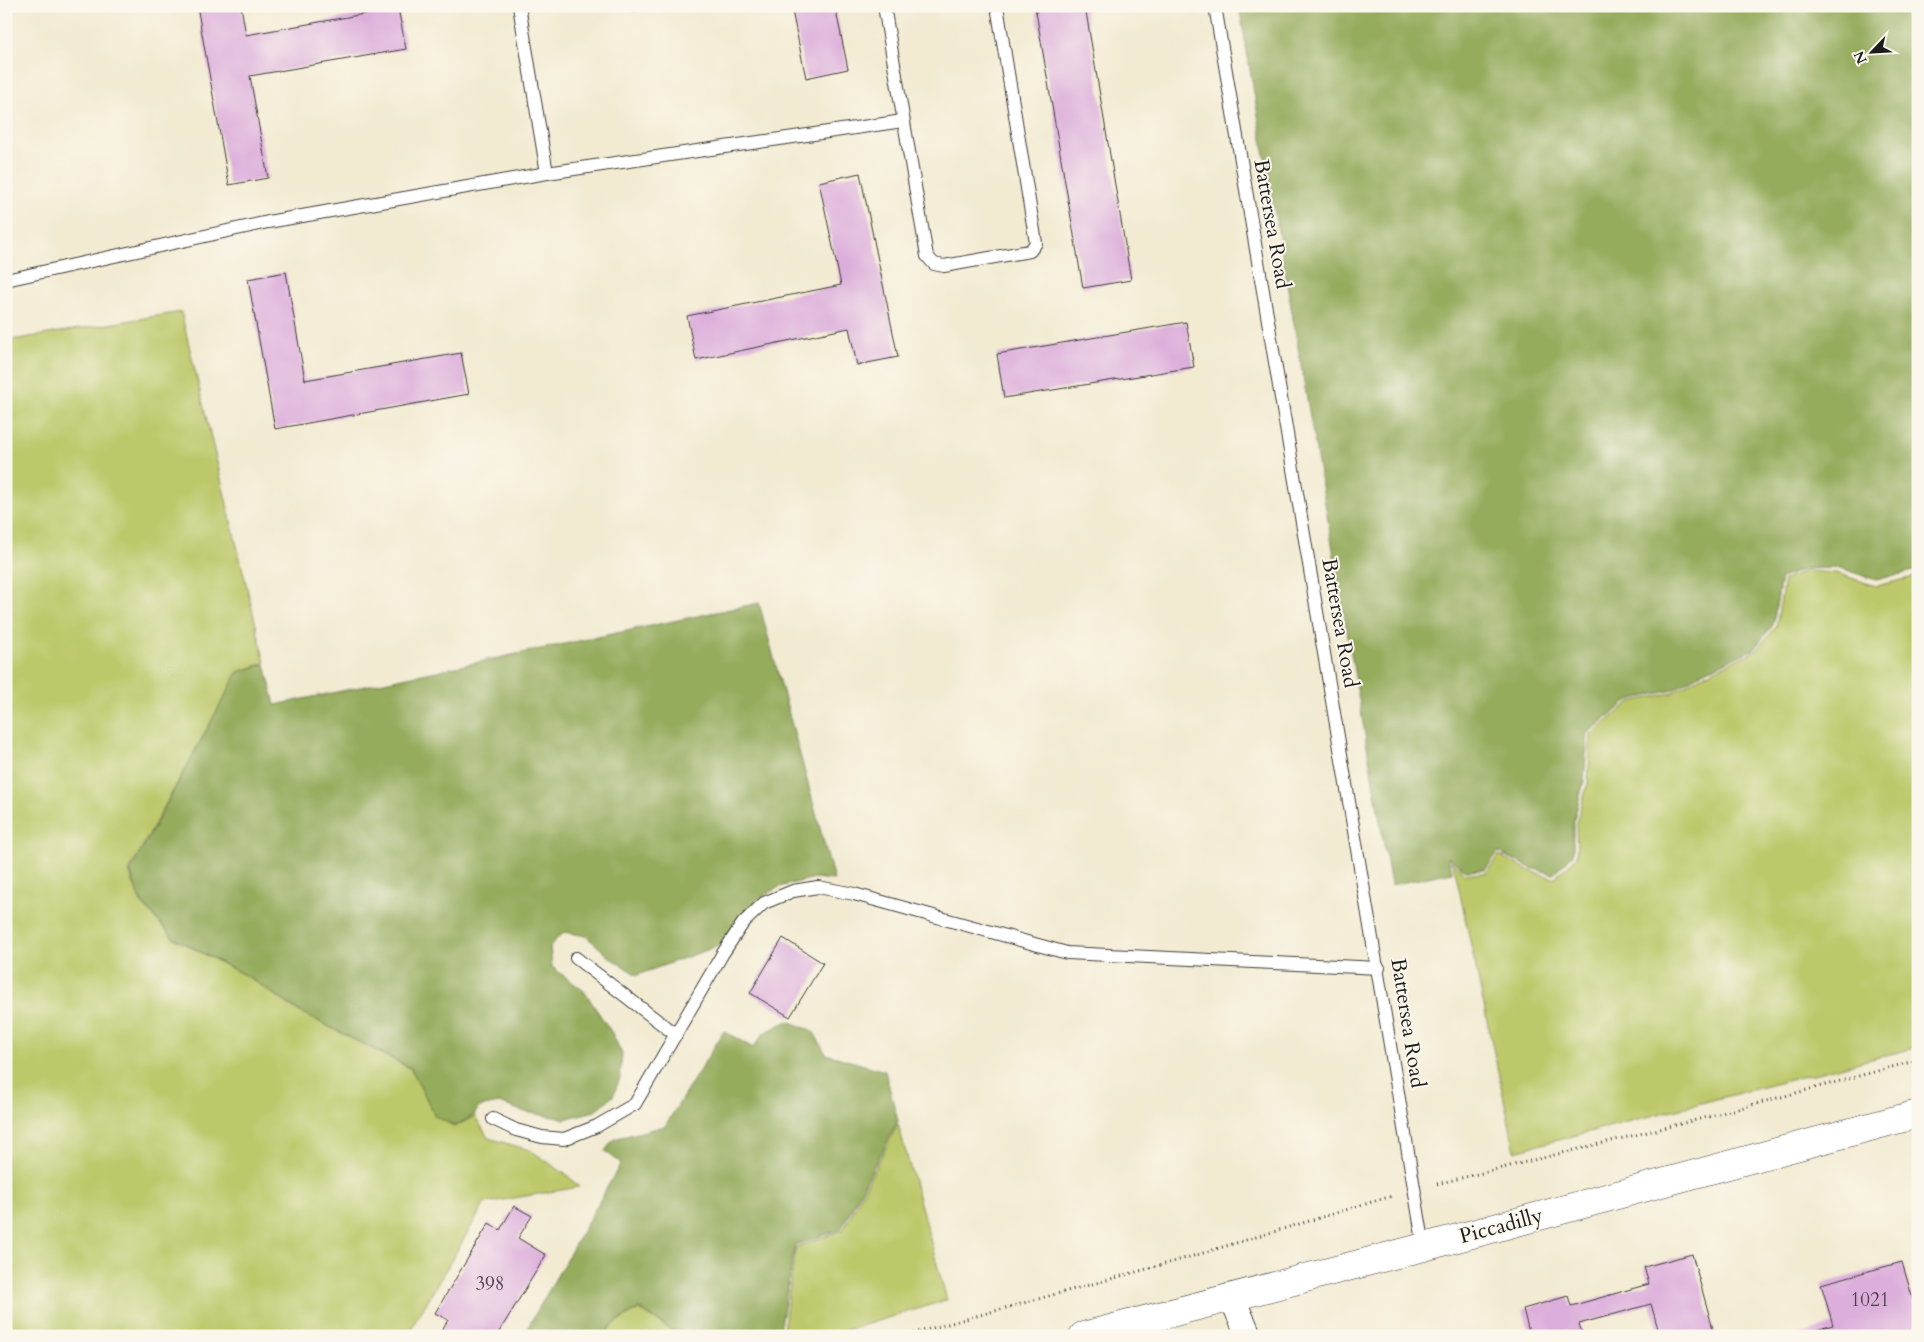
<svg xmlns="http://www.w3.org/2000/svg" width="1924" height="1342" font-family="Cardo,serif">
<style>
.green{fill:#bcc869;stroke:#6c7242}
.forest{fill:#95ac5d;stroke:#58643c}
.building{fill:#dcaedb}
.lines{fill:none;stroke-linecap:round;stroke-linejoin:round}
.service-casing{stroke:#3c3b37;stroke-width:14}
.minor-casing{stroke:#3c3b37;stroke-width:27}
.tertiary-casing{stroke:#3c3b37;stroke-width:29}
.path{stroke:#3c3b37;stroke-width:3;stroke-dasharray:1 4;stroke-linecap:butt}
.service{stroke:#fff;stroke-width:12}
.minor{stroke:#fff;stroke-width:25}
.tertiary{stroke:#fff;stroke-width:28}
.labels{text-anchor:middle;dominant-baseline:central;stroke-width:4;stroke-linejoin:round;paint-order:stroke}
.number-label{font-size:19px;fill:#4c404c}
.street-label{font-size:21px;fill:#1c1c1c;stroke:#fbf7ec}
</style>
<rect width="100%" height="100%" fill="#fbf7ec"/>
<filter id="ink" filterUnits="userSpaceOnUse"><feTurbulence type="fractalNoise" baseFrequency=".02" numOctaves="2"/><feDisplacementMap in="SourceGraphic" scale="10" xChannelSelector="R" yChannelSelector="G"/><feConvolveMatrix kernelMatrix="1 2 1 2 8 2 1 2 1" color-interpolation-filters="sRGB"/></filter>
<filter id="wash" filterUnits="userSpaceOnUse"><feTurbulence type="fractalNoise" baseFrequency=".0096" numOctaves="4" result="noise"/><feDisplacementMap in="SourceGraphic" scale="20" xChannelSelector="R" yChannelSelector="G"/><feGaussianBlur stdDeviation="1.12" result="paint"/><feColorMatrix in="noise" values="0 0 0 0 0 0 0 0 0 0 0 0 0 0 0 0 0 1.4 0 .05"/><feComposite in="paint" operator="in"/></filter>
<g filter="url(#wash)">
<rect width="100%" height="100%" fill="#f2ead1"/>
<!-- green -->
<g class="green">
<polygon points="181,312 265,663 238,672 129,871 140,901 173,938 250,978 298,1011 411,1069 436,1116 455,1127 475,1116 488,1138 530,1150 568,1176 579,1187 485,1203 407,1336 6,1336 6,341"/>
<polygon points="1805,571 1836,573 1876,586 1918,576 1918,1047 1515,1151 1456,875 1451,860 1465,874 1486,873 1499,855 1530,871 1554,878 1577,857 1576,823 1588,783 1591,735 1630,702 1672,693 1705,674 1755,651 1776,627 1784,580"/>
<polygon points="898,1124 947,1300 828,1336 782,1336 796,1247 843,1230"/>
<polygon points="639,1309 669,1329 692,1334 691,1336 604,1336 614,1324"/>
</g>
<!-- forest -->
<g class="forest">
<polygon points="1239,6 1918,6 1918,570 1876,580 1840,568 1804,569 1781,578 1773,625 1754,649 1705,671 1673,690 1629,700 1588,733 1584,781 1573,823 1573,855 1554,874 1531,868 1498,852 1485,870 1466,871 1448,856 1452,872 1391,885"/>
<polygon points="759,603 834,880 814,878 779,887 758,899 736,923 721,945 637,975 612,959 586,936 564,932 550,946 552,967 584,991 612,1033 622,1054 620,1078 613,1096 595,1111 564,1119 525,1112 499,1103 479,1107 474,1115 455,1126 435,1116 411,1068 299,1011 250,978 173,937 141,901 130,872 238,672 265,664 275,705"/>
<polygon points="788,1021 813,1031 826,1054 885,1071 898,1121 841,1229 795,1245 779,1336 692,1336 692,1334 670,1329 639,1308 613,1324 603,1336 523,1336 621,1163 605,1151 614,1139 665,1126 724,1031 753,1048 764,1033"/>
</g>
<g id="blocks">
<!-- building -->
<g class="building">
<polygon points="197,6 241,6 246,35 398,8 406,49 250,76 268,178 229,185"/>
<polygon points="630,6 653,6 653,7 631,12"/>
<polygon points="791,6 835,6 848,69 806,78"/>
<polygon points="1035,6 1085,6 1131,280 1083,288"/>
<polygon points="860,173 898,357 857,365 849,328 696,360 687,316 841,285 819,182"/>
<polygon points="286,272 305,380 461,353 469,394 275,429 248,279"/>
<polygon points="1186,322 1194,367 1004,398 997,354"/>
<polygon points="783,938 823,963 790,1017 750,993"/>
<polygon points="514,1206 532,1216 518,1238 546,1255 499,1332 505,1336 438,1336 448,1320 435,1313 489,1223 500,1230"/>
<polygon points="1692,1254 1715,1336 1660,1336 1651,1304 1579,1324 1583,1336 1530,1336 1523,1309 1568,1296 1571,1306 1649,1284 1644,1267"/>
<polygon points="1902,1262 1918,1317 1918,1336 1796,1336 1833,1325 1821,1284"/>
</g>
</g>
</g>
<g filter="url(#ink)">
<use href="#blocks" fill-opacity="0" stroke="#3c3b37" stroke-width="1"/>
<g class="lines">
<!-- service casing -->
<g class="service-casing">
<g id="service">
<polyline points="519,6 547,173"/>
<polyline points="884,6 927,256 934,264 944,266 1024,252 1030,251 1036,243 997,6"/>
<polyline points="1215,6 1424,1247"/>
<polyline points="6,280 268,222 547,173 903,121"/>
<polyline points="576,958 676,1035"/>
<polyline points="493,1119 516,1130 542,1137 564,1139 597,1126 635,1104 723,953 743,923 764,903 793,891 818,887 854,894 1067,953 1379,968"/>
</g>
</g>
<!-- minor casing -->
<g class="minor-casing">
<polyline id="minor" points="1231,1296 1249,1336"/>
</g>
<!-- tertiary casing -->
<g class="tertiary-casing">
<polyline id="tertiary" points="1083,1336 1424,1247 1918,1114"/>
</g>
<!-- path -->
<g class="path">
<polyline points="1437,1184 1696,1120 1918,1060"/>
<polyline points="904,1336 1183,1259 1392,1196"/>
</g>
<!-- service -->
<use href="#service" class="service"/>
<!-- minor -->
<use href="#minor" class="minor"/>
<!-- tertiary -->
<use href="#tertiary" class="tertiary"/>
</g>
</g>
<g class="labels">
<!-- number labels -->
<g class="number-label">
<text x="490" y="1284">398</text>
<text x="1870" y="1300">1021</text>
</g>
<!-- street labels -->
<g class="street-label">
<text transform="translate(1272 224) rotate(80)">Battersea Road</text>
<text transform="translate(1340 623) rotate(80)">Battersea Road</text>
<text transform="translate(1408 1023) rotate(81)">Battersea Road</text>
<text transform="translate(1501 1226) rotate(-15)">Piccadilly</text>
</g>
</g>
<!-- margin -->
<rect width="1924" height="1342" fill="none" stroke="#fbf7ec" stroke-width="25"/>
<!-- north arrow -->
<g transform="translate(1872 52) rotate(245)" stroke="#fbf7ec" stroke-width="4" paint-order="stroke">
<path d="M0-4L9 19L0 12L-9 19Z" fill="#1c1c1c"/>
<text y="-8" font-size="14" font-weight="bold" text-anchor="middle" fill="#1c1c1c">N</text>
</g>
</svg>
